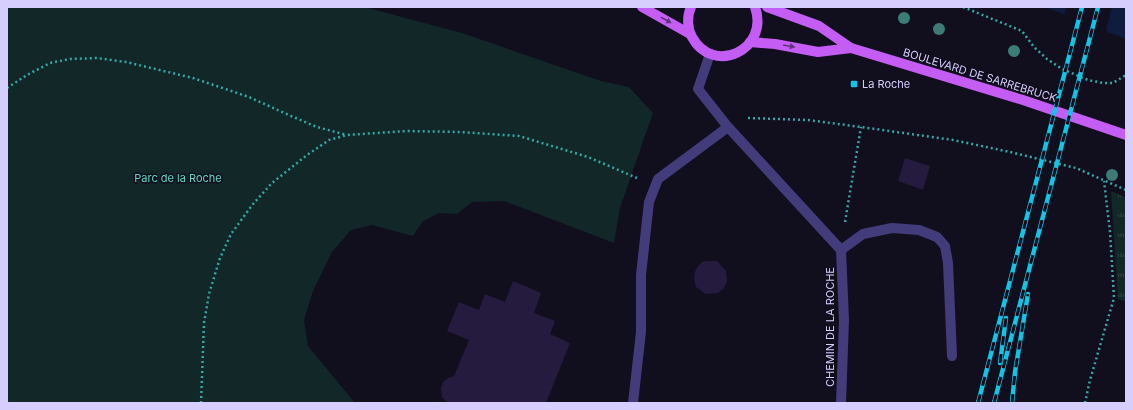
<svg xmlns="http://www.w3.org/2000/svg" width="1133" height="410" font-family="Inter,sans-serif">
<style>
.grass{fill:url(#grass-tufts)}
.park{fill:#112728}
.water{fill:#0e1d3d}
.pier{fill:#110e1e}
.building{fill:#241b3e}
.lines{fill:none;stroke-linecap:round;stroke-linejoin:round}
.path{stroke:#36a8a7;stroke-width:2.5;stroke-dasharray:2 3;stroke-linecap:butt}
.minor{stroke:#423c7a;stroke-width:10}
.major{stroke:#c35df4;stroke-width:10}
.rail-casing{stroke:#10c5e6;stroke-width:4.5}
.rail{stroke:#110e1e;stroke-width:3;stroke-dasharray:9;stroke-linecap:butt}
.tree{fill:#3c7c77}
.oneway{fill:#61327e}
.poi-dot{fill:#10c5e6;stroke:#110e1e;stroke-width:1.5}
.labels{text-anchor:middle;dominant-baseline:central;stroke-width:3;stroke-linejoin:round;paint-order:stroke}
.street-label{font-size:11px;fill:#d6cefc;stroke:#110e1e}
.poi-label{font-size:11px;fill:#d6cefc;stroke:#110e1e;text-anchor:start}
.park-label{font-size:11px;fill:#60d6bf;stroke:#110e1e}
</style>
<defs>
<pattern id="grass-tufts" width="24" height="20" patternUnits="userSpaceOnUse"><rect width="24" height="20" fill="#112728"/><path d="M3 7l-1-3M5 7V3M7 7l1-3M15 17l-1-3M17 17v-4M19 17l1-3" fill="none" stroke="#334548"/></pattern>
</defs>
<rect width="100%" height="100%" fill="#110e1e"/>
<!-- grass -->
<polygon class="grass" points="1111,191 1126,198 1126,302 1118,299"/>
<!-- park -->
<polygon class="park" points="7,7 364,7 462,33 601,81 629,87 653,113 620,208 614,243 504,201 472,202 457,214 439,213 423,221 413,236 372,225 351,230 332,252 313,291 304,320 308,346 355,403 7,403"/>
<!-- water -->
<polygon class="water" points="1045,7 1126,7 1126,39"/>
<!-- pier -->
<polygon class="pier" points="1066,7 1112,7 1105,33 1064,17"/>
<!-- building -->
<g class="building">
<polygon points="905,158 930,166 923,190 898,181"/>
<polygon points="704,261 717,261 726,271 727,282 724,288 718,293 706,294 696,287 694,278 695,272 698,266"/>
<polygon points="513,281 541,293 534,313 555,321 550,334 570,343 546,403 448,403 442,397 441,388 443,382 448,378 454,376 469,340 447,331 459,302 479,310 485,294 505,302"/>
</g>
<g class="lines">
<!-- path -->
<g class="path">
<polyline points="963,7 1022,31 1034,47 1047,59 1062,69 1088,80 1103,83 1113,83 1126,75"/>
<polyline points="7,88 27,75 50,63 70,59 97,58 126,62 193,78 249,97 291,116 317,127 347,135"/>
<polyline points="748,118 808,120 861,127 953,140 1010,152 1076,168 1126,190"/>
<polyline points="845,222 861,127"/>
<polyline points="201,403 204,323 209,294 220,258 231,234 253,204 272,183 307,155 329,140 347,135 407,131 460,132 519,136 588,157 637,178"/>
<polyline points="1085,403 1090,380 1114,298 1110,232 1104,181"/>
</g>
<!-- minor -->
<g class="minor">
<polyline points="710,54 698,89 728,127 841,250"/>
<polyline points="841,250 863,234 892,228 919,230 937,237 945,246 948,263 952,356"/>
<polyline points="841,250 844,320 841,403"/>
<polyline points="633,403 641,332 641,275 649,202 658,179 728,127"/>
</g>
<!-- major -->
<g class="major">
<polyline points="642,7 690,34"/>
<path d="M691,7C687,16 687,28 692,37C713,76 770,50 755,7"/>
<polyline points="767,7 819,26 851,48 1023,100 1126,135"/>
<polyline points="750,42 775,44 818,52 851,48"/>
</g>
<!-- rail casing -->
<g class="rail-casing">
<g id="rail">
<polyline points="1000,363 1006,318"/>
<polyline points="978,403 1082,7"/>
<polyline points="994,403 1098,7"/>
<polyline points="1012,403 1015,372 1028,294"/>
</g>
</g>
<!-- rail -->
<use href="#rail" class="rail"/>
</g>
<!-- trees -->
<g class="tree">
<circle cx="904" cy="18" r="6"/>
<circle cx="939" cy="29" r="6"/>
<circle cx="1014" cy="51" r="6"/>
<circle cx="1112" cy="175" r="6"/>
</g>
<!-- one-way arrows -->
<defs><path id="oneway-solid" d="M-6-.8H1V-3.2L6.5 0L1 3.2V.8H-6Z"/></defs>
<g class="oneway">
<use href="#oneway-solid" transform="translate(666 20) rotate(29)"/>
<use href="#oneway-solid" transform="translate(789 46) rotate(10)"/>
</g>
<!-- markers -->
<rect class="poi-dot" x="850" y="80" width="8" height="8" rx="2"/>
<g class="labels">
<!-- street labels -->
<g class="street-label">
<text transform="translate(980 75) rotate(17)">BOULEVARD DE SARREBRUCK</text>
<text transform="translate(830 327) rotate(-90)">CHEMIN DE LA ROCHE</text>
</g>
<!-- poi labels -->
<g class="poi-label">
<text x="862" y="84">La Roche</text>
</g>
<!-- park labels -->
<g class="park-label">
<text x="178" y="178">Parc de la Roche</text>
</g>
</g>
<!-- border -->
<rect width="1133" height="410" fill="none" stroke="#d6cefc" stroke-width="16"/>
</svg>
